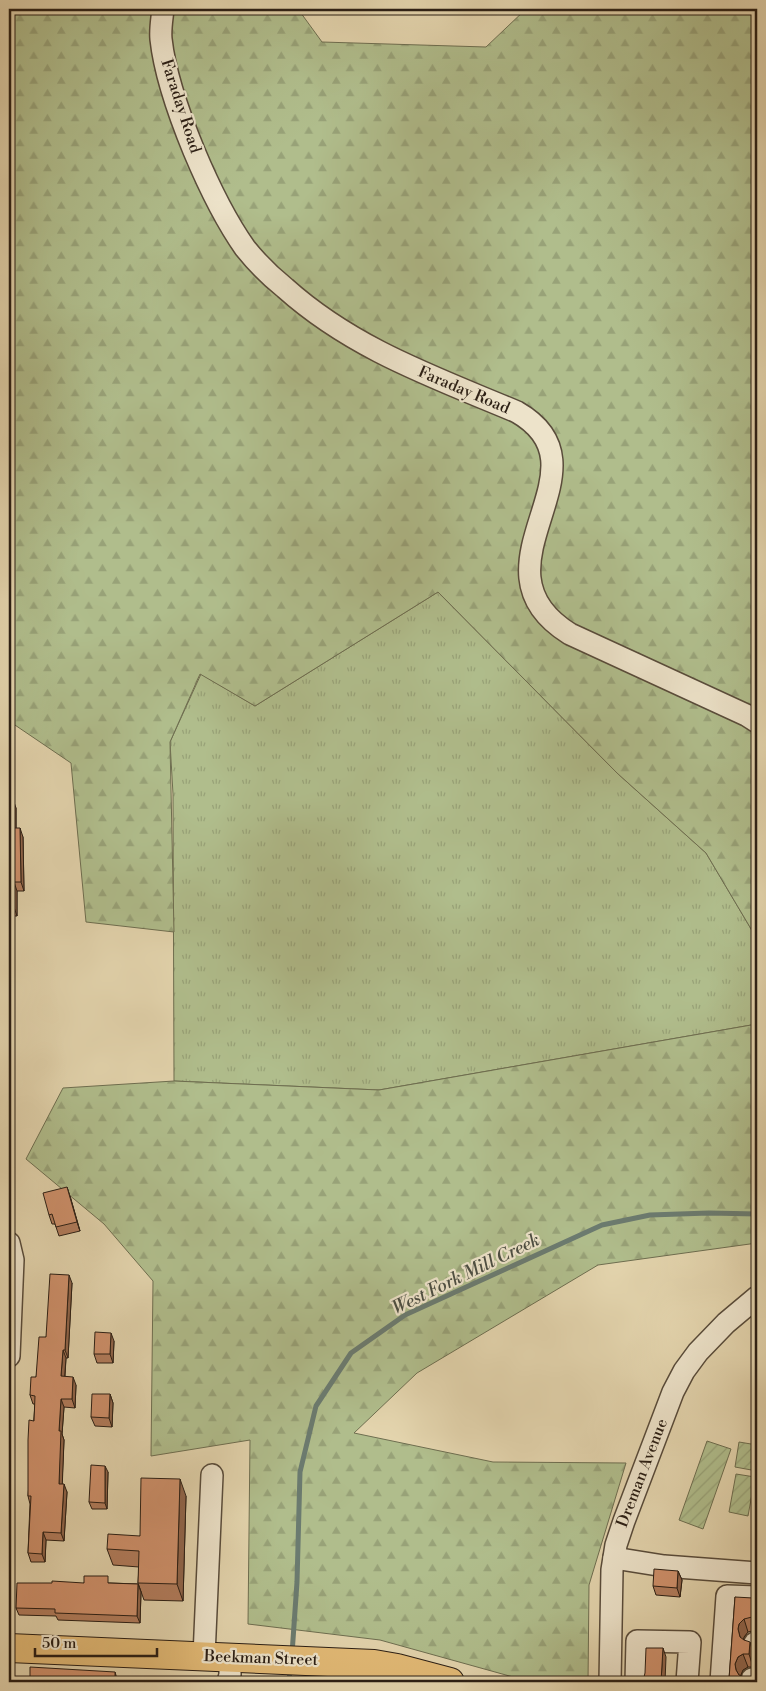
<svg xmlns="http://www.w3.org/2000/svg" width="766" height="1691" font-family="'Libre Bodoni',serif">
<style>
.grass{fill:url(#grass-tufts);stroke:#6e6e50}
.forest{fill:url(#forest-firs);stroke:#6e6e50}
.garden{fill:url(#garden-furrows);stroke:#6e6e50}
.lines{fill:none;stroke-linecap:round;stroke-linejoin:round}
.stream{stroke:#6b7b70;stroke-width:5}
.minor-casing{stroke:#594c3b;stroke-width:24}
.major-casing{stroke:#2b1f15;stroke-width:30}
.minor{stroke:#ede3ca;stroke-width:21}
.major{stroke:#e2ba76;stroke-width:28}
.wall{fill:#b27d5d;stroke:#2b1f15}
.shaded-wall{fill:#91664c;stroke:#2b1f15}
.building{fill:#cf916c;stroke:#2b1f15}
.labels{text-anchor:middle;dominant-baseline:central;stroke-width:4.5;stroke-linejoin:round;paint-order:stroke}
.street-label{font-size:16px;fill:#2b1f15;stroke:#ede3ca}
.water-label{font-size:18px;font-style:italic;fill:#4b4d42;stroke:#ede3ca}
</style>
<defs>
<pattern id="grass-tufts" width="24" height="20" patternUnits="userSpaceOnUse" patternTransform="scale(1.25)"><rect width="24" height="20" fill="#b0bd8c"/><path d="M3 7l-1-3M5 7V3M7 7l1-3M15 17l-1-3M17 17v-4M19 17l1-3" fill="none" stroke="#98a278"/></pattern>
<pattern id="forest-firs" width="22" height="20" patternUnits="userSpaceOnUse" patternTransform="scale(1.25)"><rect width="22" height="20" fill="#b0bd8c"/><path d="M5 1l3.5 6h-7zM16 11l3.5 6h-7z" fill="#98a278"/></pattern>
<pattern id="garden-furrows" width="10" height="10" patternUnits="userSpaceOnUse" patternTransform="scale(1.25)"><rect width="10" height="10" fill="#b0bd8c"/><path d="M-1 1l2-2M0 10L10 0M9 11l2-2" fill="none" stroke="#98a278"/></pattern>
</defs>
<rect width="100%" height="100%" fill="#e3d4ad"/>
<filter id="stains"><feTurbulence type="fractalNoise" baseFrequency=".004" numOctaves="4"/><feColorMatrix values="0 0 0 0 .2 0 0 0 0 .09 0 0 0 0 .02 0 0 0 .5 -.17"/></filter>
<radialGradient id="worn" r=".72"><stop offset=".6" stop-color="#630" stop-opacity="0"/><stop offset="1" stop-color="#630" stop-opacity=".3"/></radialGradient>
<!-- grass -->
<polygon class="grass" points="438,592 617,773 706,853 757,939 757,1024 379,1090 174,1081 173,794 170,742 201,674 255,706"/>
<!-- forest -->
<g class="forest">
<polygon points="9,9 298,9 322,42 486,47 526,9 757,9 757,939 706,853 617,773 438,592 255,706 200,674 170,742 174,932 86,922 71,763 9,721"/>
<polygon points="757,1024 757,1243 598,1265 417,1373 354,1433 493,1462 626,1463 589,1585 588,1682 531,1682 380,1640 248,1624 250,1440 151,1456 153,1281 104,1224 26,1159 63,1088 174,1081 379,1090"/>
</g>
<!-- garden -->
<g class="garden">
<polygon points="707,1441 731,1449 703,1529 679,1520"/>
<polygon points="739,1442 757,1445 757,1471 735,1467"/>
<polygon points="736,1474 755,1477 748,1516 729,1512"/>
</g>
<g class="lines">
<!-- stream -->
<g class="stream">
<polyline points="292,1654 297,1582 300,1472 316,1406 351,1353 405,1315 602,1225 650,1215 709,1213 757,1214"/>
<polyline points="289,1682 290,1669"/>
</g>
<!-- minor casing -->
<g class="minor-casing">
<g id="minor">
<path d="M163,9C162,19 160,29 161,39C165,76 180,117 194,151C207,182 226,221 245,248C257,263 270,276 285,288C353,349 434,377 517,412C616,469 462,567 570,634L746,715L757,722"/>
<polyline points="9,1243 13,1260 9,1356"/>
<polyline points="614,1558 664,1566 757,1573"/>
<polyline points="755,1643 757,1643"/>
<polyline points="204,1656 212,1475"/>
<polyline points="752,1679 757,1680"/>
<polyline points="228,1682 230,1675 230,1657"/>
<polyline points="610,1682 612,1570 616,1545 624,1521 673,1392 684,1371 698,1352 726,1323 757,1297"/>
<polyline points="636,1682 637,1641 690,1642 687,1682"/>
<polyline points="721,1682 727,1596 757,1597"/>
</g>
</g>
<!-- major casing -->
<g class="major-casing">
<polyline id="major" points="9,1648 374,1664 397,1668 450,1682"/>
</g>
<!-- minor -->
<use href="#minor" class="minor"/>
<!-- major -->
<use href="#major" class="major"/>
</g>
<!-- wall -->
<g class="wall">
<polygon points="9,799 16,808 16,828 23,837 24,891 17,891 17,916 9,916"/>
<polygon points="70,1196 80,1231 59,1236 55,1224 52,1224 49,1215"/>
<polygon points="72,1283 68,1358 66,1358 65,1376 76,1385 75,1408 64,1407 62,1434 64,1440 62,1484 67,1492 64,1541 46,1540 45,1562 31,1562 28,1553 30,1504 28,1496 35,1404 33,1404 30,1395 36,1377 46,1337"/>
<polygon points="114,1341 113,1363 97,1363 94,1354"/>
<polygon points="110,1394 113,1403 112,1427 95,1426 91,1417"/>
<polygon points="108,1472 107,1509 92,1509 89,1502"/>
<polygon points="186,1496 183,1601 144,1600 138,1583 139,1567 113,1565 107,1549 140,1536"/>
<polygon points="678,1571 682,1580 680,1597 656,1595 653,1586"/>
<polygon points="84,1583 110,1583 138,1584 141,1592 140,1623 58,1620 56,1616 19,1615 16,1608"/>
<polygon points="735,1597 757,1609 756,1630 748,1632 744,1637 743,1640 754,1655 753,1667 748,1667 743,1670 740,1676 748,1682 730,1682 729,1679"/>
</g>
<!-- shaded-wall -->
<g class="shaded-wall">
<polygon points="13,799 16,808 16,837 13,828"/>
<polygon points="20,828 23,837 24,891 21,882"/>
<polygon points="14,882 17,891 17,916 14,907"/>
<polygon points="67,1187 70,1196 80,1231 77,1222"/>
<polygon points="69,1275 72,1283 68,1358 65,1350"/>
<polygon points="111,1333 114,1341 113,1363 110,1354"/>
<polygon points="63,1350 66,1358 64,1385 61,1376"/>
<polygon points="73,1377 76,1385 75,1408 72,1399"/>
<polygon points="110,1394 113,1403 112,1427 109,1418"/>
<polygon points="61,1399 64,1407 62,1434 64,1440 62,1492 59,1484 59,1431"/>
<polygon points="105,1466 108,1472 107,1509 105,1503"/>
<polygon points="180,1479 186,1496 183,1601 177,1584"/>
<polygon points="64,1484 67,1492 64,1541 61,1533"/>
<polygon points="43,1532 46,1540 45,1562 42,1554"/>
<polygon points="678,1571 682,1580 680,1597 677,1588"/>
<polygon points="138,1584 141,1592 140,1623 137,1616"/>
<polygon points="753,1598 757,1609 756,1630 752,1617"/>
<polygon points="744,1619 748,1632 744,1637 743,1643 740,1637 738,1629 739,1624"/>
<polygon points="750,1642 754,1655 753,1667 749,1654"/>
<polygon points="663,1648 666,1657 665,1682 661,1682"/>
<polygon points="743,1654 748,1667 743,1670 740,1677 736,1670 735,1664 738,1657"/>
<polygon points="115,1672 118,1682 115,1682"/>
</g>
<!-- building -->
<g class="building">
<polygon points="9,799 13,799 13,828 20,828 21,882 14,882 14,907 9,907"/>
<polygon points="67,1187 77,1222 56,1227 52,1214 49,1215 43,1193"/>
<polygon points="50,1274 69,1275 65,1350 63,1350 61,1376 73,1377 72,1399 61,1399 59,1431 61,1431 59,1484 64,1484 61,1533 43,1532 42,1554 28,1553 31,1496 28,1496 28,1440 29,1420 34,1421 35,1396 30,1395 31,1377 36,1377 39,1337 46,1337"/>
<polygon points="95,1332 111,1333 110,1354 94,1354"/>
<polygon points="92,1394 110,1394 109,1418 91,1417"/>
<polygon points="91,1465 105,1466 105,1503 89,1502"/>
<polygon points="141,1478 180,1479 177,1584 138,1583 139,1551 107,1549 108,1534 140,1536"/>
<polygon points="654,1569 678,1571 677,1588 653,1586"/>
<polygon points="84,1576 108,1576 108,1583 138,1584 137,1616 55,1613 55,1609 16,1608 17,1583 52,1583 52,1581 84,1583"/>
<polygon points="735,1597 753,1598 752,1617 744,1619 739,1624 738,1629 740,1637 744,1640 750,1642 749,1654 743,1654 738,1657 735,1664 736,1670 739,1675 747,1678 746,1681 729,1679"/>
<polygon points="646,1648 663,1648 661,1682 643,1681 645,1673"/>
<polygon points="30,1667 115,1672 115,1682 30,1682"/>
</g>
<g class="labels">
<!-- street labels -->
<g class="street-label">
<text transform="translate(181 106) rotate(72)">Faraday Road</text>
<text transform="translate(464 390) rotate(23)">Faraday Road</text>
<text transform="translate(642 1473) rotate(-69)">Dreman Avenue</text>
<text transform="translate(261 1658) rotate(2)">Beekman Street</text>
</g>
<!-- water labels -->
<g class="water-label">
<text transform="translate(466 1274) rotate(-26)">West Fork Mill Creek</text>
</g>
</g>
<!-- margin -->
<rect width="766" height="1691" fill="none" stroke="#e3d4ad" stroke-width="30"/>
<rect x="10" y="10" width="746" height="1671" fill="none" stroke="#2b1f15" stroke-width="2.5"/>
<rect x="15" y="15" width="736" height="1661" fill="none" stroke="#2b1f15"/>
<!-- scale -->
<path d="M35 1648v8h122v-8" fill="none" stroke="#2b1f15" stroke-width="2.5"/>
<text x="42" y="1648" font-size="15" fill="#2b1f15" stroke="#ede3ca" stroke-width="4" paint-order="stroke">50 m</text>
<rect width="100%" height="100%" filter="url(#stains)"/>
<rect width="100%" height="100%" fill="url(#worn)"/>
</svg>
